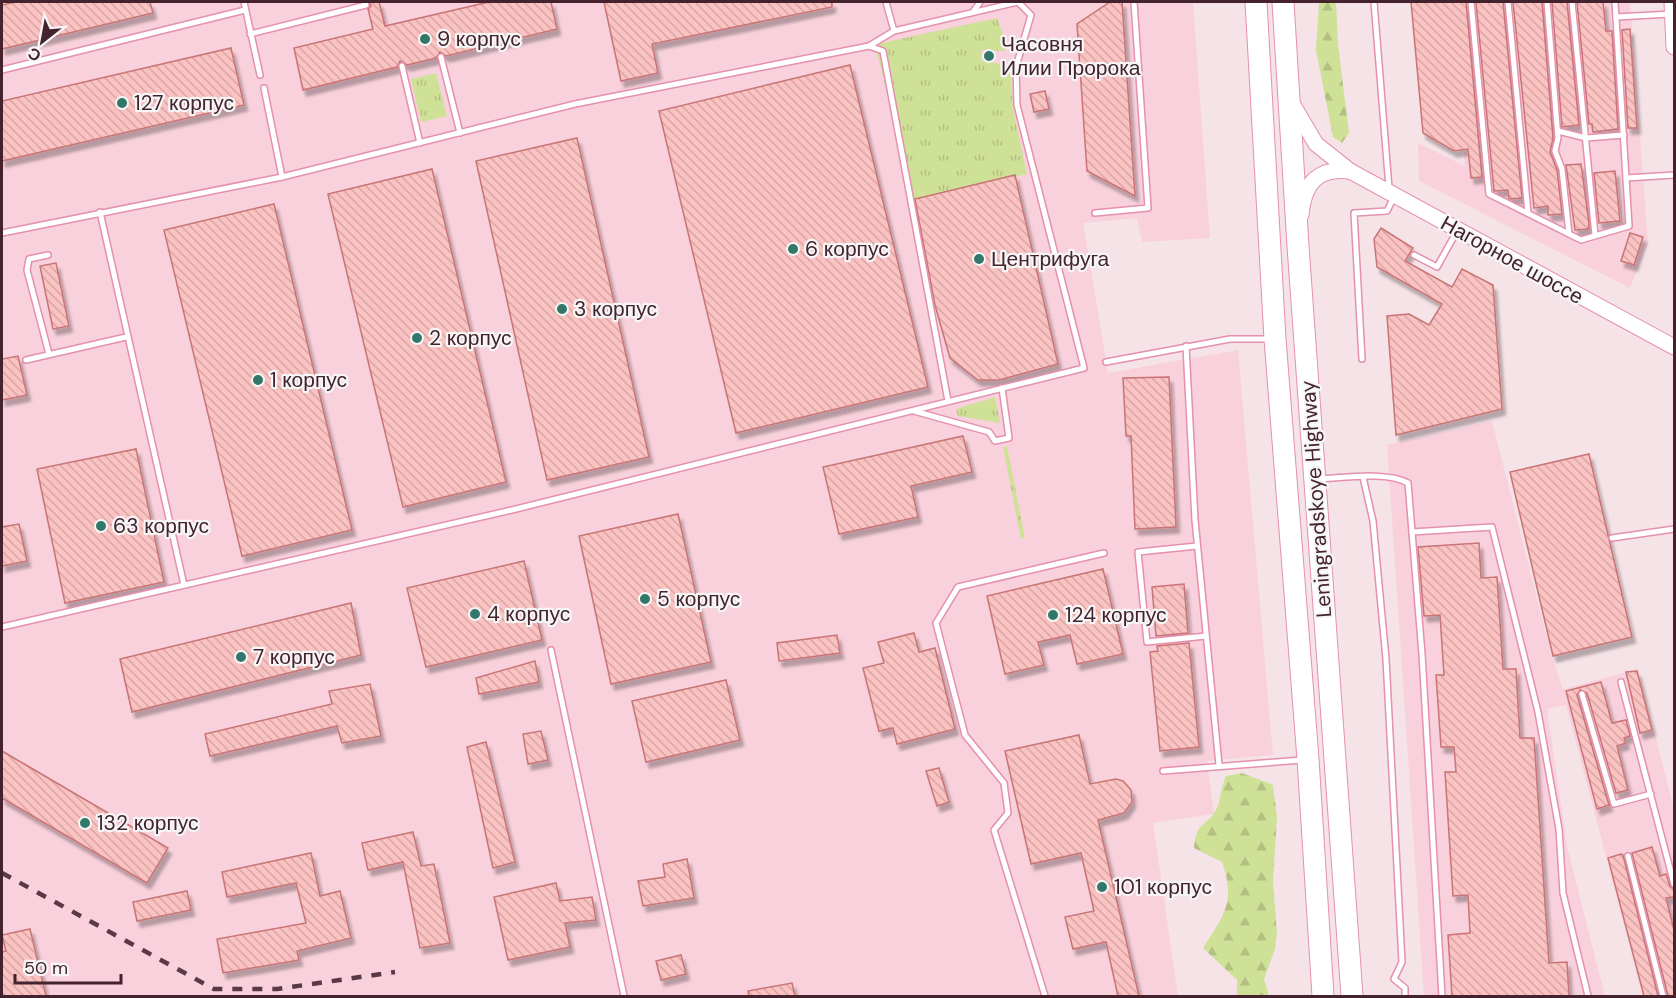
<svg xmlns="http://www.w3.org/2000/svg" width="1676" height="998" font-family="'DM Sans',sans-serif">
<style>
.built{fill:#f8d1dc}
.grass{fill:url(#grass-tufts)}
.forest{fill:url(#forest-firs)}
.building{fill:url(#building-back-hatch);stroke:#c97476;stroke-width:1.5;filter:url(#shadow)}
.lines{fill:none;stroke-linecap:round;stroke-linejoin:round}
.lane-casing{stroke:#e590ac;stroke-width:8}
.secondary-casing{stroke:#e590ac;stroke-width:17}
.highway-casing{stroke:#e590ac;stroke-width:23}
.lane{stroke:#fff;stroke-width:5}
.secondary{stroke:#fff;stroke-width:15}
.highway{stroke:#fff;stroke-width:21}
.rail{stroke:#593943;stroke-width:4.5;stroke-dasharray:10 10;stroke-linecap:butt}
.poi-dot{fill:#33776a;stroke:#f6f6f6;stroke-width:2}
.labels{text-anchor:middle;dominant-baseline:central;stroke-width:4.5;stroke-linejoin:round;paint-order:stroke}
.poi-label{font-size:21px;fill:#45232e;stroke:#f6f6f6;text-anchor:start}
.street-label{font-size:21px;fill:#45232e;stroke:#f6f6f6}
</style>
<defs>
<pattern id="grass-tufts" width="24" height="20" patternUnits="userSpaceOnUse" patternTransform="scale(1.5)"><rect width="24" height="20" fill="#cfe097"/><path d="M3 7l-1-3M5 7V3M7 7l1-3M15 17l-1-3M17 17v-4M19 17l1-3" fill="none" stroke="#b3c082"/></pattern>
<pattern id="forest-firs" width="22" height="20" patternUnits="userSpaceOnUse" patternTransform="scale(1.5)"><rect width="22" height="20" fill="#cfe097"/><path d="M5 1l3.5 6h-7zM16 11l3.5 6h-7z" fill="#b3c082"/></pattern>
<pattern id="building-back-hatch" width="6" height="6" patternUnits="userSpaceOnUse" patternTransform="scale(1.5)"><rect width="6" height="6" fill="#fac2c1"/><path d="M-1 5l2 2M0 0l6 6M5-1l2 2" fill="none" stroke="#d8a6a6"/></pattern>
<filter id="shadow"><feDropShadow dx="3.5" dy="6" stdDeviation="1.5" flood-color="#0004"/></filter>
</defs>
<rect width="100%" height="100%" fill="#f6e3e8"/>
<!-- built -->
<g class="built">
<polygon points="2,2 1193,2 1210,238 1142,242 1137,218 1083,223 1108,373 1238,350 1273,755 1207,761 1214,814 1153,823 1178,996 2,996"/>
<polygon points="1451,2 1630,2 1648,244 1630,288 1419,181 1418,143 1465,166"/>
<polygon points="1492,421 1552,658 1563,689 1638,669 1674,809 1674,996 1643,996 1566,705 1547,709 1567,846 1605,996 1424,996 1387,445"/>
</g>
<!-- grass -->
<g class="grass">
<polygon points="997,18 1003,34 1005,51 982,50 981,61 1010,65 1013,109 1027,174 914,200 877,53 877,44"/>
<polygon points="436,73 447,116 421,122 411,79"/>
<polygon points="995,397 1000,423 958,416 956,409"/>
<polygon points="1007,446 1025,538 1021,539 1003,447"/>
</g>
<!-- forest -->
<g class="forest">
<polygon points="1319,2 1336,2 1338,45 1349,133 1342,143 1333,137 1316,50"/>
<path d="M1242,773L1273,785L1277,817L1273,882L1277,933L1275,949L1264,979L1269,996H1237V980L1203,948C1224,915 1236,902 1222,862L1194,848C1196,820 1207,828 1217,808C1221,799 1221,787 1226,776Z"/>
</g>
<!-- building -->
<g class="building">
<polygon points="16,2 150,2 153,13 2,49 2,5"/>
<polygon points="369,2 379,2 385,26 489,2 551,2 557,29 446,56 440,52 436,58 407,65 400,61 397,67 303,90 294,48 373,29 368,9 371,6"/>
<polygon points="604,2 832,2 832,7 652,44 658,73 621,81"/>
<polygon points="1110,2 1122,2 1135,196 1087,171 1077,24"/>
<polygon points="1411,2 1466,2 1482,177 1471,178 1468,149 1454,151 1423,133"/>
<polygon points="1476,2 1503,2 1522,198 1509,199 1508,190 1494,191"/>
<polygon points="1513,2 1542,2 1553,138 1550,152 1557,170 1562,214 1548,215 1548,206 1534,208"/>
<polygon points="1552,2 1567,2 1579,125 1562,127"/>
<polygon points="1577,2 1603,2 1606,31 1612,31 1618,129 1593,132 1592,124 1589,124"/>
<polygon points="1630,29 1637,128 1628,128 1622,30"/>
<polygon points="231,48 244,105 2,161 2,101"/>
<polygon points="850,65 928,387 736,433 659,111"/>
<polygon points="1045,91 1049,109 1034,112 1030,94"/>
<polygon points="577,138 649,457 547,480 476,161"/>
<polygon points="1581,164 1589,224 1588,229 1575,230 1566,165"/>
<polygon points="432,169 506,482 403,507 328,194"/>
<polygon points="1615,171 1620,221 1599,223 1594,173"/>
<polygon points="1015,175 1058,364 999,380 978,380 950,358 935,305 915,199"/>
<polygon points="274,204 352,530 242,556 164,230"/>
<polygon points="1381,228 1413,248 1405,261 1452,287 1462,269 1493,285 1502,409 1396,435 1387,316 1409,314 1429,325 1442,304 1377,267 1374,239"/>
<polygon points="1630,233 1643,237 1634,265 1621,261"/>
<polygon points="56,263 69,326 53,329 40,266"/>
<polygon points="18,356 27,395 2,400 2,359"/>
<polygon points="1169,377 1176,527 1135,529 1131,436 1126,436 1123,378"/>
<polygon points="963,436 972,472 911,486 918,517 839,534 823,467"/>
<polygon points="136,449 164,582 65,603 37,469"/>
<polygon points="1589,454 1632,637 1553,656 1510,472"/>
<polygon points="678,514 711,662 611,684 579,536"/>
<polygon points="19,524 27,561 2,566 2,527"/>
<polygon points="1479,543 1481,578 1497,577 1503,669 1516,669 1520,738 1534,738 1549,963 1567,962 1569,996 1452,996 1448,935 1470,933 1468,895 1453,896 1445,772 1456,772 1454,747 1441,747 1436,675 1444,675 1440,615 1424,616 1418,547"/>
<polygon points="524,561 542,640 426,667 407,588"/>
<polygon points="1103,569 1123,654 1077,664 1070,635 1038,642 1044,665 1005,674 987,596"/>
<polygon points="1184,584 1188,633 1156,636 1152,587"/>
<polygon points="351,603 361,655 132,712 120,659"/>
<polygon points="914,633 919,652 935,648 955,729 897,744 893,728 879,731 863,668 884,663 878,642"/>
<polygon points="837,635 840,653 779,661 777,643"/>
<polygon points="1189,643 1199,747 1160,751 1150,652 1158,651 1157,646"/>
<polygon points="535,661 539,682 479,694 476,678"/>
<polygon points="1637,671 1652,730 1640,733 1626,672"/>
<polygon points="726,680 740,740 646,762 632,701"/>
<polygon points="1601,682 1612,723 1626,720 1630,736 1624,738 1626,743 1617,746 1628,790 1616,793 1587,693 1580,690 1577,695 1609,805 1597,809 1566,691"/>
<polygon points="370,684 381,736 342,743 337,726 210,756 205,734 332,704 329,691"/>
<polygon points="541,731 548,760 528,764 523,734"/>
<polygon points="1079,735 1090,784 1116,779 1123,781 1131,790 1132,802 1124,813 1098,820 1139,996 1118,996 1106,942 1073,949 1065,917 1094,911 1081,853 1031,864 1005,751"/>
<polygon points="486,742 515,862 493,868 467,747"/>
<polygon points="2,751 168,848 147,883 2,798"/>
<polygon points="939,768 949,802 937,806 926,771"/>
<polygon points="413,832 421,866 434,864 450,943 420,948 403,862 368,870 362,843"/>
<polygon points="1652,847 1660,876 1666,874 1670,886 1674,889 1674,897 1666,898 1674,930 1674,996 1668,996 1632,853"/>
<polygon points="311,853 320,896 340,891 351,938 297,951 299,960 223,973 217,939 306,923 296,883 227,897 222,872"/>
<polygon points="1621,854 1623,855 1658,996 1644,996 1608,858"/>
<polygon points="687,859 694,898 643,906 638,881 665,877 663,864"/>
<polygon points="556,883 560,901 592,897 596,920 565,923 570,947 508,960 494,897"/>
<polygon points="187,891 191,910 137,921 133,902"/>
<polygon points="30,929 46,996 2,996 2,952 6,951 2,935"/>
<polygon points="681,955 686,974 661,980 656,961"/>
<polygon points="792,983 795,996 749,996 748,991"/>
</g>
<g class="lines">
<!-- lane casing -->
<g class="lane-casing">
<g id="lane">
<polyline points="244,2 260,75"/>
<polyline points="886,2 894,31"/>
<polyline points="1374,2 1389,188"/>
<polyline points="1471,2 1489,194 1581,240 1629,226 1615,2"/>
<polyline points="1508,2 1528,213"/>
<polyline points="1547,2 1558,138 1555,151 1562,169 1569,234"/>
<polyline points="1572,2 1595,235"/>
<polyline points="973,12 980,2"/>
<polyline points="1616,17 1671,14"/>
<polyline points="250,34 366,5"/>
<polyline points="869,46 883,51 948,401"/>
<polyline points="441,57 460,133"/>
<polyline points="402,66 420,143"/>
<polyline points="2,70 245,10"/>
<polyline points="264,88 282,177 575,104 869,46 894,31 1018,2"/>
<polyline points="1558,131 1586,138 1624,135"/>
<polyline points="1626,178 1674,175"/>
<polyline points="100,212 184,585"/>
<polyline points="1095,213 1148,208 1134,2"/>
<polyline points="2,233 282,177"/>
<polyline points="48,255 29,259 27,270 49,354"/>
<polyline points="1414,255 1437,267 1457,231"/>
<polyline points="1186,346 1195,520 1219,765"/>
<polyline points="1362,359 1354,213 1387,211 1394,197"/>
<polyline points="26,360 126,337"/>
<polyline points="1106,362 1230,339 1270,339"/>
<polyline points="914,411 989,432 995,441 1009,438 1002,388"/>
<polyline points="1363,477 1373,521 1386,659 1402,962 1394,979 1405,988 1405,996"/>
<path d="M1319,479C1343,478 1387,471 1408,483L1422,654L1442,996"/>
<polyline points="1412,532 1492,527 1538,712 1559,829 1563,893 1588,996"/>
<polyline points="1612,538 1674,529"/>
<polyline points="1197,546 1138,552 1147,642 1206,636"/>
<polyline points="2,627 516,509 1084,368 1017,105 1016,67 1031,15 1018,2 1021,2"/>
<polyline points="551,650 624,996"/>
<polyline points="1621,682 1674,884"/>
<polyline points="1582,694 1614,804 1651,794"/>
<polyline points="1163,771 1302,760"/>
<polyline points="1628,856 1663,996"/>
<polyline points="1045,996 994,830 1008,813 1004,783 965,735 936,623 958,587 1104,553"/>
</g>
</g>
<!-- secondary casing -->
<g class="secondary-casing">
<g id="secondary">
<polyline points="1672,2 1674,47"/>
<polyline points="1293,105 1316,144 1350,171 1674,347"/>
<path d="M1301,215C1304,183 1318,167 1350,171"/>
</g>
</g>
<!-- highway casing -->
<g class="highway-casing">
<g id="highway">
<polyline points="1256,2 1275,339 1308,759 1323,996"/>
<polyline points="1283,2 1298,246 1352,996"/>
</g>
</g>
<!-- lane -->
<use href="#lane" class="lane"/>
<!-- secondary -->
<use href="#secondary" class="secondary"/>
<!-- highway -->
<use href="#highway" class="highway"/>
<!-- rail -->
<polyline class="rail" points="2,873 214,989 277,989 395,972"/>
</g>
<!-- markers -->
<g class="poi-dot">
<circle cx="425" cy="39" r="6"/>
<circle cx="989" cy="56" r="6"/>
<circle cx="122" cy="103" r="6"/>
<circle cx="793" cy="249" r="6"/>
<circle cx="979" cy="259" r="6"/>
<circle cx="562" cy="309" r="6"/>
<circle cx="417" cy="338" r="6"/>
<circle cx="258" cy="380" r="6"/>
<circle cx="101" cy="526" r="6"/>
<circle cx="645" cy="599" r="6"/>
<circle cx="475" cy="614" r="6"/>
<circle cx="1053" cy="615" r="6"/>
<circle cx="241" cy="657" r="6"/>
<circle cx="85" cy="823" r="6"/>
<circle cx="1102" cy="887" r="6"/>
</g>
<g class="labels">
<!-- poi labels -->
<g class="poi-label">
<text x="437" y="39">9 корпус</text>
<text x="1001" y="44">Часовня<tspan x="1001" dy="24">Илии Пророка</tspan></text>
<text x="134" y="103">127 корпус</text>
<text x="805" y="249">6 корпус</text>
<text x="991" y="259">Центрифуга</text>
<text x="574" y="309">3 корпус</text>
<text x="429" y="338">2 корпус</text>
<text x="270" y="380">1 корпус</text>
<text x="113" y="526">63 корпус</text>
<text x="657" y="599">5 корпус</text>
<text x="487" y="614">4 корпус</text>
<text x="1065" y="615">124 корпус</text>
<text x="253" y="657">7 корпус</text>
<text x="97" y="823">132 корпус</text>
<text x="1114" y="887">101 корпус</text>
</g>
<!-- street labels -->
<g class="street-label">
<text transform="translate(1512 260) rotate(29)">Нагорное шоссе</text>
<text transform="translate(1316 499) rotate(-94)">Leningradskoye Highway</text>
</g>
</g>
<!-- border -->
<rect width="1676" height="998" fill="none" stroke="#45232e" stroke-width="6"/>
<!-- north arrow -->
<g transform="translate(42 42) rotate(211)" stroke="#f6f6f6" stroke-width="4.5" paint-order="stroke">
<path d="M0-4.5L10 22L0 15L-10 22Z" fill="#45232e"/>
<text y="-9" font-size="16" font-weight="bold" text-anchor="middle" fill="#45232e">С</text>
</g>
<!-- scale -->
<path d="M15 974v9h106v-9" fill="none" stroke="#45232e" stroke-width="3"/>
<text x="24" y="974" font-size="18" fill="#45232e" stroke="#f6f6f6" stroke-width="4.5" paint-order="stroke">50 m</text>
</svg>
